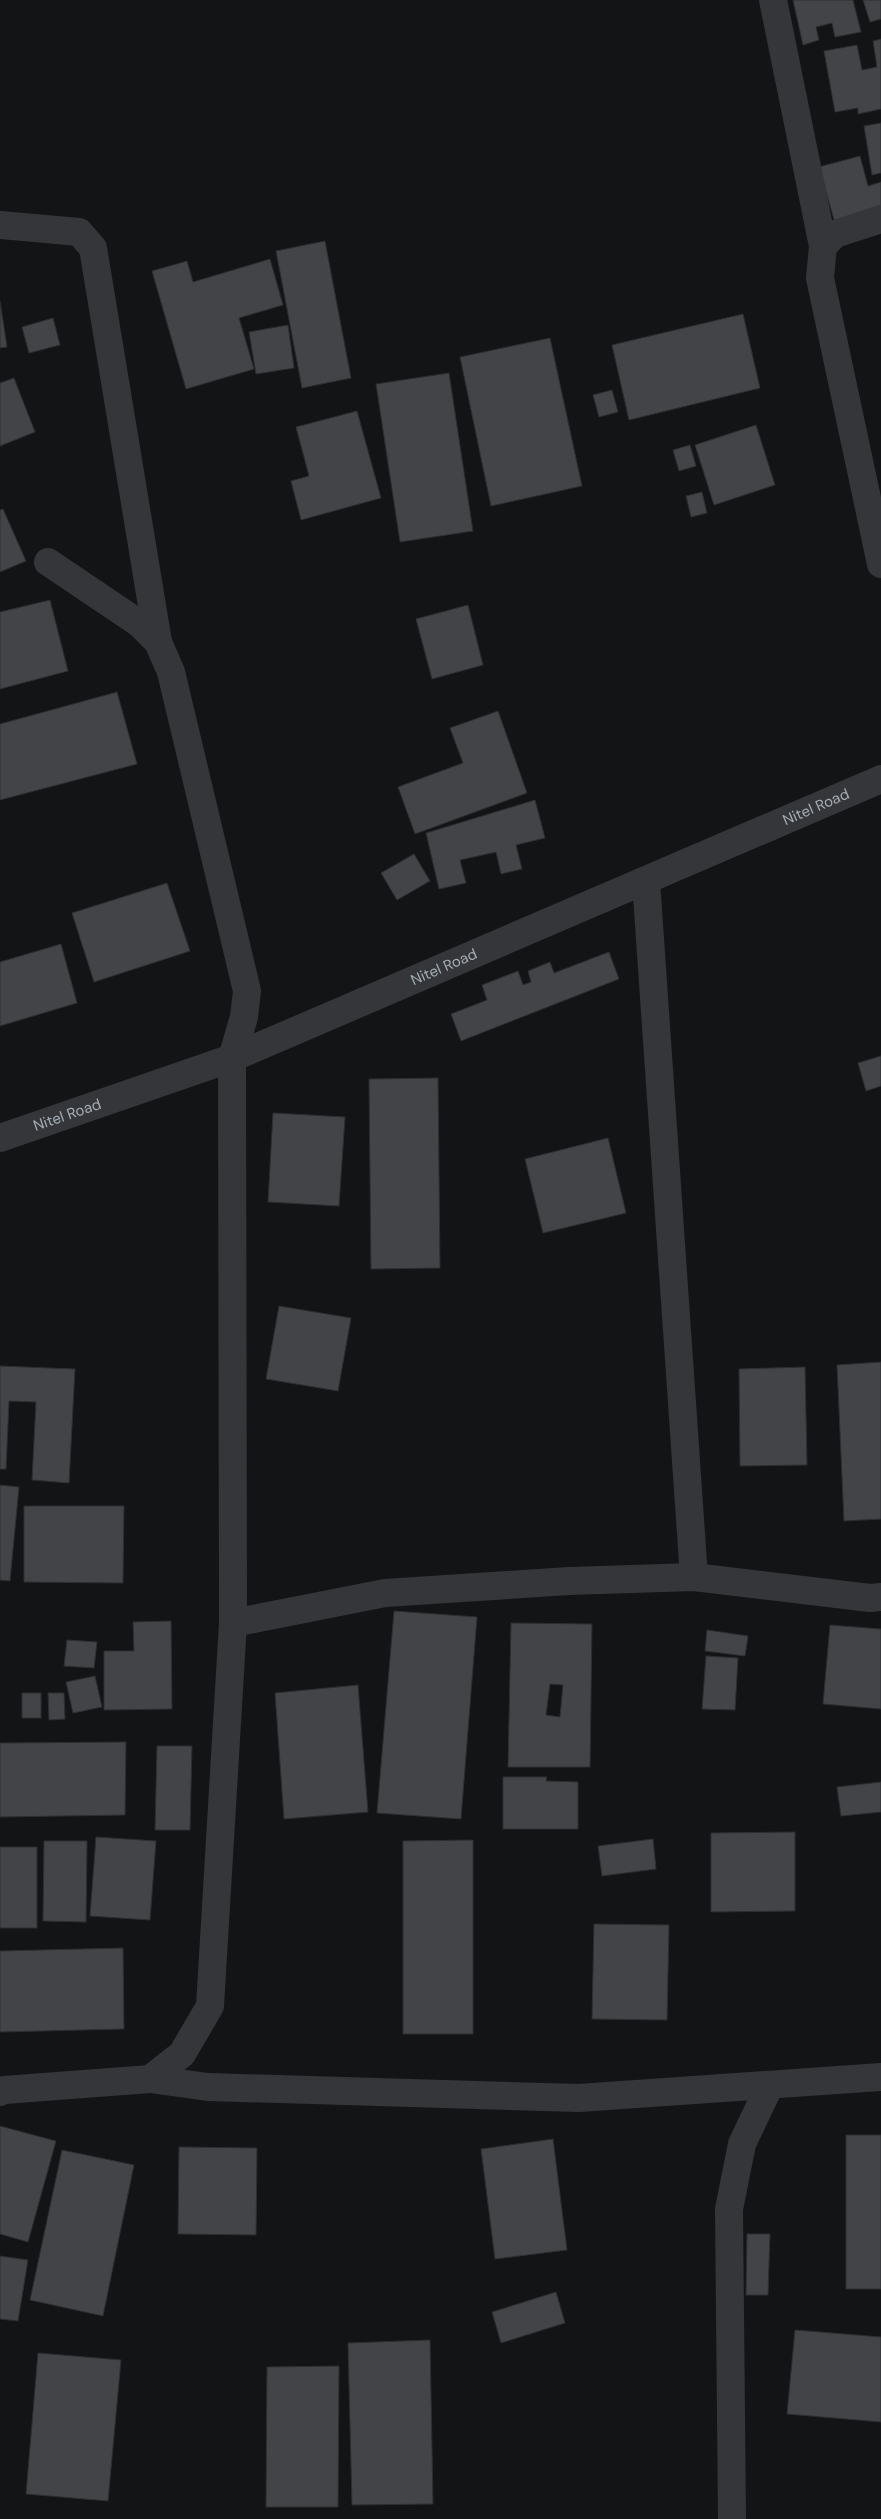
<svg xmlns="http://www.w3.org/2000/svg" width="881" height="2519" font-family="'DM Sans',sans-serif">
<style>
.building{fill:#424448;stroke:#2d2e31;fill-rule:evenodd}
.lines{fill:none;stroke-linecap:round;stroke-linejoin:round}
.street{stroke:#34363a;stroke-width:28}
.labels{text-anchor:middle;dominant-baseline:central;stroke-width:4;stroke-linejoin:round;paint-order:stroke}
.street-label{font-size:15px;fill:#a5adb5;stroke:#0e0f10}
</style>
<rect width="100%" height="100%" fill="#131415"/>
<!-- building -->
<g class="building">
<polygon points="793,0 853,0 861,32 835,37 832,23 816,27 819,40 803,45"/>
<polygon points="863,0 881,0 881,19 870,22"/>
<polygon points="881,39 881,109 858,114 858,108 835,112 824,51 857,45 862,70 877,67 873,41"/>
<polygon points="881,123 881,173 872,175 864,126"/>
<polygon points="860,156 868,186 881,182 881,211 835,223 819,167"/>
<polygon points="325,241 351,378 302,388 276,251"/>
<polygon points="270,259 283,305 239,318 254,369 186,389 152,271 187,261 193,282"/>
<polygon points="0,301 7,347 0,348"/>
<polygon points="743,314 760,388 629,420 612,345"/>
<polygon points="53,318 60,345 29,353 22,327"/>
<polygon points="288,325 294,368 256,374 249,332"/>
<polygon points="550,338 582,486 491,506 460,357"/>
<polygon points="449,373 473,531 400,542 376,384"/>
<polygon points="14,378 35,432 0,446 0,383"/>
<polygon points="612,390 618,412 599,417 593,395"/>
<polygon points="357,411 381,498 301,520 291,481 309,476 296,427"/>
<polygon points="756,425 775,485 714,505 695,445"/>
<polygon points="690,445 696,466 679,471 673,450"/>
<polygon points="702,492 707,513 691,517 686,496"/>
<polygon points="3,509 26,561 0,572 0,510"/>
<polygon points="50,600 68,671 0,689 0,612"/>
<polygon points="468,605 483,665 432,679 416,619"/>
<polygon points="117,692 137,764 0,800 0,724"/>
<polygon points="498,711 527,793 415,834 398,787 463,763 450,728"/>
<polygon points="535,800 545,838 516,845 522,869 501,874 496,852 460,860 466,883 439,889 426,833"/>
<polygon points="414,854 430,881 397,900 381,873"/>
<polygon points="167,883 190,951 94,982 72,913"/>
<polygon points="61,944 77,1003 0,1026 0,962"/>
<polygon points="609,952 619,979 461,1041 451,1014 487,1000 482,985 518,971 523,985 531,982 528,971 550,962 554,973"/>
<polygon points="881,1056 881,1086 866,1091 858,1063"/>
<polygon points="438,1078 440,1268 371,1269 369,1079"/>
<polygon points="273,1113 345,1117 339,1206 268,1202"/>
<polygon points="608,1138 626,1213 543,1233 525,1159"/>
<polygon points="279,1306 351,1318 338,1391 266,1379"/>
<polygon points="881,1362 881,1519 844,1521 837,1365"/>
<polygon points="0,1366 75,1369 69,1483 32,1480 36,1402 9,1401 6,1469 0,1469"/>
<polygon points="805,1367 807,1465 740,1466 739,1369"/>
<polygon points="0,1485 19,1487 10,1581 0,1580"/>
<polygon points="24,1506 124,1506 123,1583 24,1582"/>
<polygon points="394,1611 477,1617 461,1819 377,1813"/>
<polygon points="171,1621 172,1709 104,1710 104,1651 134,1651 133,1622"/>
<path d="M511,1623L592,1624L590,1767H508ZM550,1684L563,1685L560,1717L546,1715Z"/>
<polygon points="830,1625 881,1629 881,1709 823,1704"/>
<polygon points="707,1630 748,1636 745,1656 705,1651"/>
<polygon points="67,1640 97,1642 94,1668 64,1666"/>
<polygon points="706,1656 738,1658 735,1710 702,1709"/>
<polygon points="95,1676 102,1707 73,1713 66,1682"/>
<polygon points="358,1685 368,1812 284,1819 275,1693"/>
<rect x="22" y="1693" width="19" height="25"/>
<polygon points="48,1693 64,1693 65,1719 49,1720"/>
<polygon points="126,1742 125,1815 0,1817 0,1743"/>
<polygon points="157,1746 192,1746 190,1830 155,1830"/>
<polygon points="503,1777 547,1777 546,1781 578,1782 578,1829 503,1829"/>
<polygon points="881,1782 881,1812 841,1816 837,1787"/>
<polygon points="795,1832 795,1911 711,1912 711,1833"/>
<polygon points="96,1837 156,1841 150,1920 90,1916"/>
<polygon points="653,1839 656,1869 602,1876 598,1846"/>
<polygon points="473,1840 473,2034 403,2034 403,1841"/>
<polygon points="44,1841 87,1841 86,1922 43,1921"/>
<rect x="0" y="1847" width="37" height="81"/>
<polygon points="594,1924 669,1925 667,2020 592,2019"/>
<polygon points="123,1948 124,2029 0,2032 0,1951"/>
<polygon points="0,2126 56,2141 28,2242 0,2234"/>
<rect x="846" y="2135" width="35" height="154"/>
<polygon points="553,2139 567,2250 495,2259 481,2149"/>
<polygon points="179,2147 257,2148 256,2235 178,2234"/>
<polygon points="62,2150 134,2165 103,2316 30,2300"/>
<polygon points="747,2234 770,2234 768,2295 746,2295"/>
<polygon points="0,2256 28,2260 18,2321 0,2319"/>
<polygon points="556,2292 565,2323 501,2343 492,2312"/>
<polygon points="795,2330 881,2337 881,2422 787,2414"/>
<polygon points="430,2340 433,2504 352,2505 348,2343"/>
<polygon points="38,2353 121,2360 108,2501 26,2494"/>
<polygon points="339,2366 338,2507 266,2507 267,2367"/>
</g>
<g class="lines">
<!-- street -->
<g class="street">
<polyline points="773,0 823,246 820,278 881,564"/>
<polyline points="0,225 79,232 93,248 158,642"/>
<polyline points="823,246 835,234 881,219"/>
<polyline points="646,881 694,1577"/>
<path id="s1" d="M0,1138L232,1058L881,779"/>
<polyline points="233,1623 385,1593 569,1581 694,1577 870,1598 881,1597"/>
<polyline points="150,2079 208,2087 579,2098 881,2077"/>
<polyline points="0,2092 4,2090 150,2079 182,2054 210,2006 233,1623 232,1058 244,1017 247,991 171,672 158,642 140,624 48,562"/>
<polyline points="732,2519 729,2209 742,2144 770,2085"/>
</g>
</g>
<g class="labels">
<!-- street labels -->
<g class="street-label">
<text stroke="none"><textPath href="#s1" startOffset="881">Nitel Road</textPath></text>
<text stroke="none"><textPath href="#s1" startOffset="476">Nitel Road</textPath></text>
<text stroke="none"><textPath href="#s1" startOffset="71">Nitel Road</textPath></text>
</g>
</g>
</svg>
